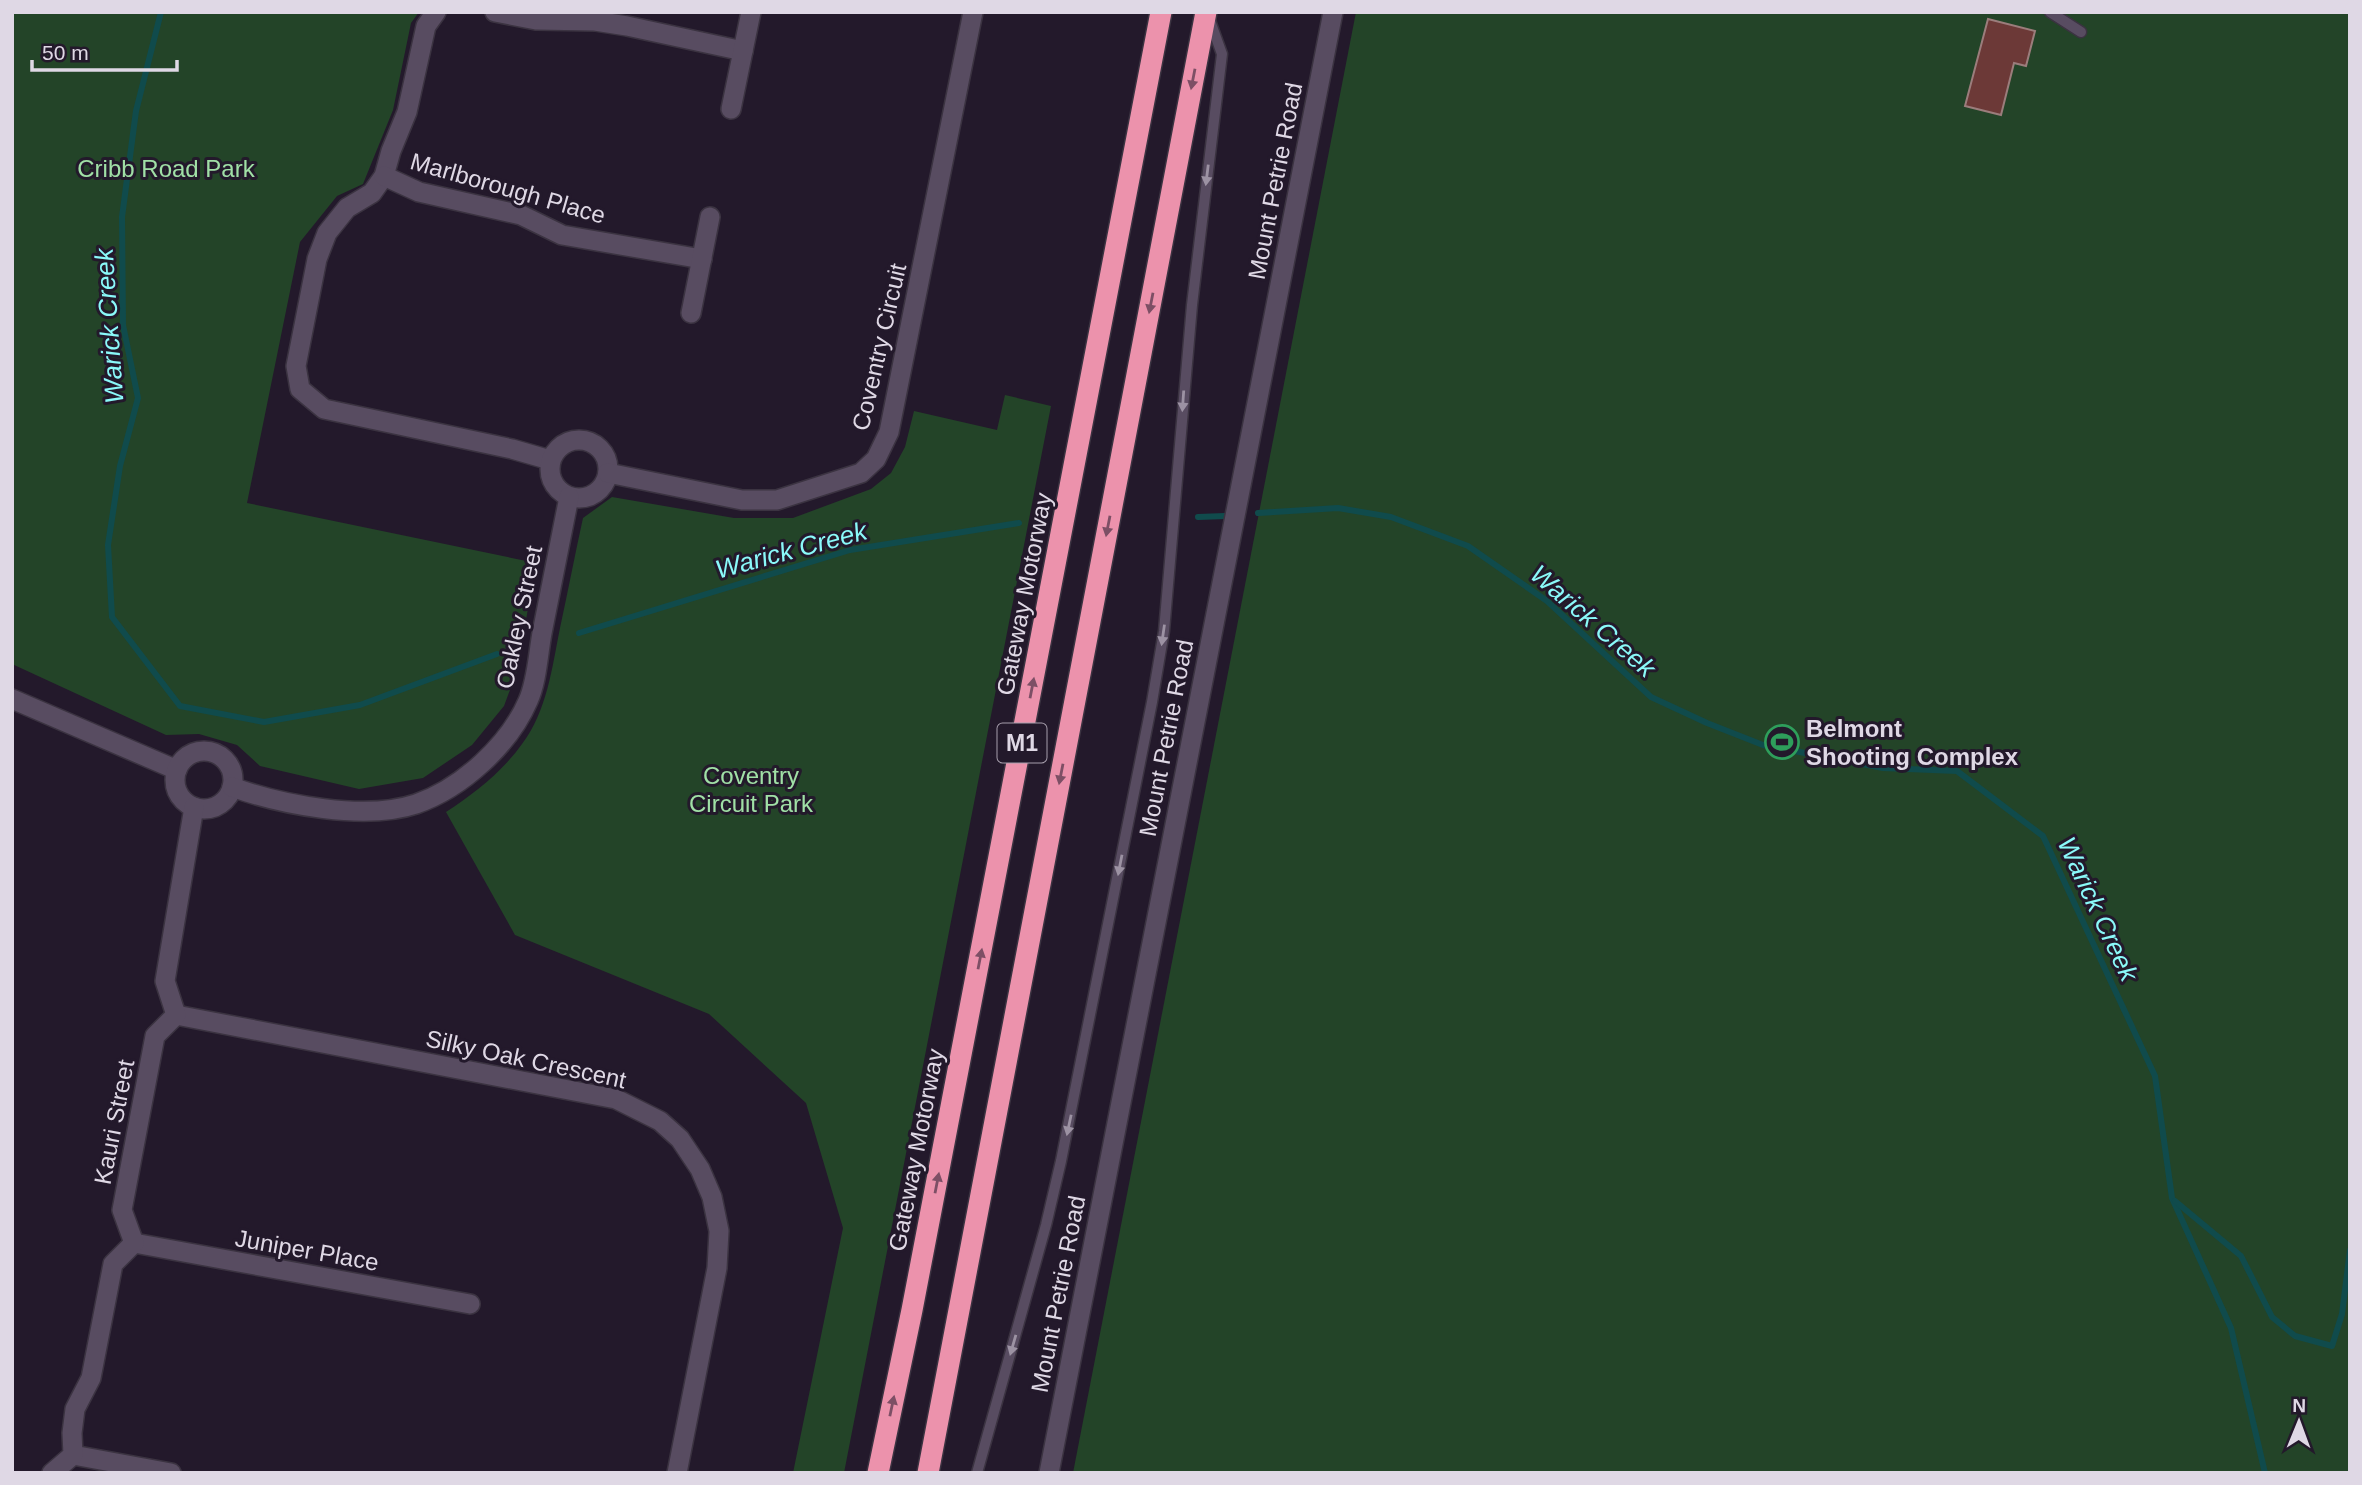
<svg xmlns="http://www.w3.org/2000/svg" width="2362" height="1485" font-family="Helvetica,sans-serif">
<style>
.green{fill:#234428}
.lines{fill:none;stroke-linecap:round;stroke-linejoin:round}
.stream{stroke:#104b4c;stroke-width:6}
.building{fill:#6c3937;stroke:#9b7d7c;stroke-width:2}
.service-casing{stroke:#3b3341;stroke-width:13}
.minor-casing{stroke:#3b3341;stroke-width:22}
.tertiary-casing{stroke:#3b3341;stroke-width:22}
.motorway-casing{stroke:#3b3341;stroke-width:24}
.service{stroke:#584c61;stroke-width:10}
.minor{stroke:#584c61;stroke-width:19}
.tertiary{stroke:#584c61;stroke-width:19}
.motorway{stroke:#ec92ac;stroke-width:21}
.oneway{fill:#7d4f65}
.oneway2{fill:#9c92a3}
.labels{text-anchor:middle;dominant-baseline:central;stroke-width:6;stroke-linejoin:round;paint-order:stroke}
.shield{fill:#23192b;stroke:#a79fad;stroke-width:2}
.shield-label{font-size:23px;font-weight:bold;fill:#dfd8e5}
.park-label{font-size:24px;fill:#a0e0a6;stroke:#23192b}
.street-label{font-size:24px;fill:#dfd8e5;stroke:#23192b}
.poi-label{font-size:24px;font-weight:bold;fill:#dfd8e5;stroke:#23192b;text-anchor:start}
.water-label{font-size:26px;font-style:italic;fill:#8af9f9;stroke:#23192b}
</style>
<rect width="100%" height="100%" fill="#23192b"/>
<!-- green -->
<g class="green">
<polygon points="12,12 419,12 411,23 393,110 363,184 337,196 300,242 247,503 536,563 517,671 504,706 472,745 423,778 359,789 260,766 237,745 199,734 166,735 12,664"/>
<polygon points="1356,12 2350,12 2350,1473 1073,1473"/>
<path d="M1005,395L1051,406L844,1473H793L843,1228L806,1103L709,1014L515,935L446,812C475,793 502,772 522,744C547,711 552,668 560,628C568,591 575,554 583,518L612,497L734,518H793L871,489L891,473L905,447L914,411L997,430Z"/>
</g>
<g class="lines">
<!-- stream -->
<g class="stream">
<polyline points="161,12 136,111 122,217 123,325 138,398 120,466 108,545 112,617 180,706 264,722 360,705 497,654"/>
<polyline points="1258,513 1338,508 1391,517 1468,546 1547,601 1651,697 1707,723 1763,745 1883,768 1957,771 2043,836 2155,1076 2172,1198 2231,1328 2265,1473"/>
<polyline points="1198,517 1225,516"/>
<polyline points="579,633 850,550 1019,523"/>
<polyline points="2175,1201 2241,1256 2272,1317 2295,1336 2332,1346 2342,1314 2350,1250"/>
</g>
</g>
<!-- building -->
<polygon class="building" points="1988,19 2035,31 2026,66 2014,63 2001,115 1965,106"/>
<g class="lines">
<!-- service casing -->
<g class="service-casing">
<g id="service">
<polyline points="2050,12 2081,32"/>
<polyline points="977,1473 1046,1225 1061,1161 1152,702 1164,631 1192,305 1222,54 1209,18"/>
</g>
</g>
<!-- minor casing -->
<g class="minor-casing">
<g id="minor">
<polyline points="436,12 426,26 407,112 391,151 384,176 372,193 347,208 327,233 317,259 296,366 300,389 324,409 512,449 550,460"/>
<polyline points="495,12 536,20 595,21 627,26 743,51"/>
<polyline points="731,109 751,12"/>
<polyline points="384,176 419,192 521,215 562,235 702,259"/>
<polyline points="691,313 710,217"/>
<circle cx="579" cy="469" r="29"/>
<polyline points="608,473 742,500 777,500 861,473 876,459 889,432 973,12"/>
<polyline points="12,699 177,770"/>
<circle cx="204" cy="780" r="29"/>
<path d="M232,787C282,805 365,821 416,804C462,788 509,745 528,701C537,681 538,655 542,633C551,588 560,542 569,497"/>
<polyline points="176,1015 616,1099 660,1121 680,1139 700,1169 712,1197 719,1231 717,1268 677,1473"/>
<polyline points="134,1243 470,1304"/>
<polyline points="73,1455 171,1473"/>
<polyline points="52,1473 73,1455 72,1433 75,1409 91,1378 113,1264 134,1243 122,1210 155,1036 176,1015 165,981 194,807"/>
</g>
</g>
<!-- tertiary casing -->
<g class="tertiary-casing">
<polyline id="tertiary" points="1049,1473 1333,12"/>
</g>
<!-- motorway casing -->
<g class="motorway-casing">
<g id="motorway">
<polyline points="878,1473 912,1310 1161,12"/>
<polyline points="928,1473 1206,12"/>
</g>
</g>
<!-- service -->
<use href="#service" class="service"/>
<!-- minor -->
<use href="#minor" class="minor"/>
<!-- tertiary -->
<use href="#tertiary" class="tertiary"/>
<!-- motorway -->
<use href="#motorway" class="motorway"/>
</g>
<!-- one-way arrows -->
<defs><path id="oneway-solid" d="M-6-.8H1V-3.2L6.5 0L1 3.2V.8H-6Z" transform="scale(1.75)"/></defs>
<g class="oneway">
<use href="#oneway-solid" transform="translate(1193 79) rotate(101)"/>
<use href="#oneway-solid" transform="translate(1151 303) rotate(101)"/>
<use href="#oneway-solid" transform="translate(1108 526) rotate(101)"/>
<use href="#oneway-solid" transform="translate(1032 688) rotate(-79)"/>
<use href="#oneway-solid" transform="translate(1061 774) rotate(101)"/>
<use href="#oneway-solid" transform="translate(980 959) rotate(-79)"/>
<use href="#oneway-solid" transform="translate(937 1183) rotate(-79)"/>
<use href="#oneway-solid" transform="translate(892 1406) rotate(-78)"/>
</g>
<g class="oneway2">
<use href="#oneway-solid" transform="translate(1207 175) rotate(97)"/>
<use href="#oneway-solid" transform="translate(1183 401) rotate(94)"/>
<use href="#oneway-solid" transform="translate(1163 635) rotate(98)"/>
<use href="#oneway-solid" transform="translate(1120 865) rotate(101)"/>
<use href="#oneway-solid" transform="translate(1069 1125) rotate(102)"/>
<use href="#oneway-solid" transform="translate(1013 1345) rotate(106)"/>
</g>
<!-- icons -->
<defs>
<g id="stadium-ring" transform="scale(1.75)"><circle r="9.5" fill="#23192b" stroke="#2e9e5b" stroke-width="1.5"/><path d="M0-5a6.5 5 0 1 0 0 10a6.5 5 0 1 0 0-10ZM-3.5-1.8h7v3.6h-7Z" fill="#2e9e5b"/></g>
</defs>
<g fill-rule="evenodd">
<use href="#stadium-ring" x="1782" y="742"/>
</g>
<g class="labels">
<!-- shield labels -->
<rect class="shield" x="997.5" y="723.5" width="49" height="39" rx="5"/>
<g class="shield-label">
<text x="1022" y="743">M1</text>
</g>
<!-- park labels -->
<g class="park-label">
<text x="166" y="168">Cribb Road Park</text>
<text x="751" y="775">Coventry<tspan x="751" dy="28">Circuit Park</tspan></text>
</g>
<!-- street labels -->
<g class="street-label">
<text transform="translate(1275 181) rotate(-79)">Mount Petrie Road</text>
<text transform="translate(508 188) rotate(16)">Marlborough Place</text>
<text transform="translate(879 347) rotate(-77)">Coventry Circuit</text>
<text transform="translate(1024 594) rotate(-79)">Gateway Motorway</text>
<text transform="translate(519 617) rotate(-78)">Oakley Street</text>
<text transform="translate(1166 738) rotate(-79)">Mount Petrie Road</text>
<text transform="translate(526 1059) rotate(12)">Silky Oak Crescent</text>
<text transform="translate(114 1122) rotate(-79)">Kauri Street</text>
<text transform="translate(916 1150) rotate(-79)">Gateway Motorway</text>
<text transform="translate(307 1250) rotate(10)">Juniper Place</text>
<text transform="translate(1058 1294) rotate(-79)">Mount Petrie Road</text>
</g>
<!-- poi labels -->
<g class="poi-label">
<text x="1806" y="728">Belmont<tspan x="1806" dy="28">Shooting Complex</tspan></text>
</g>
<!-- water labels -->
<g class="water-label">
<text transform="translate(109 326) rotate(-94)">Warick Creek</text>
<text transform="translate(791 550) rotate(-15)">Warick Creek</text>
<text transform="translate(1593 621) rotate(41)">Warick Creek</text>
<text transform="translate(2098 909) rotate(65)">Warick Creek</text>
</g>
</g>
<!-- border -->
<rect width="2362" height="1485" fill="none" stroke="#dfd8e5" stroke-width="28"/>
<!-- north arrow -->
<g transform="translate(2299 1422) rotate(1)" stroke="#23192b" stroke-width="5" paint-order="stroke">
<path d="M0-5L12 26L0 18L-12 26Z" fill="#dfd8e5"/>
<text y="-10" font-size="19" font-weight="bold" text-anchor="middle" fill="#dfd8e5">N</text>
</g>
<!-- scale -->
<path d="M32 60v10h145v-10" fill="none" stroke="#dfd8e5" stroke-width="3.5"/>
<text x="42" y="60" font-size="21" fill="#dfd8e5" stroke="#23192b" stroke-width="5" paint-order="stroke">50 m</text>
</svg>
